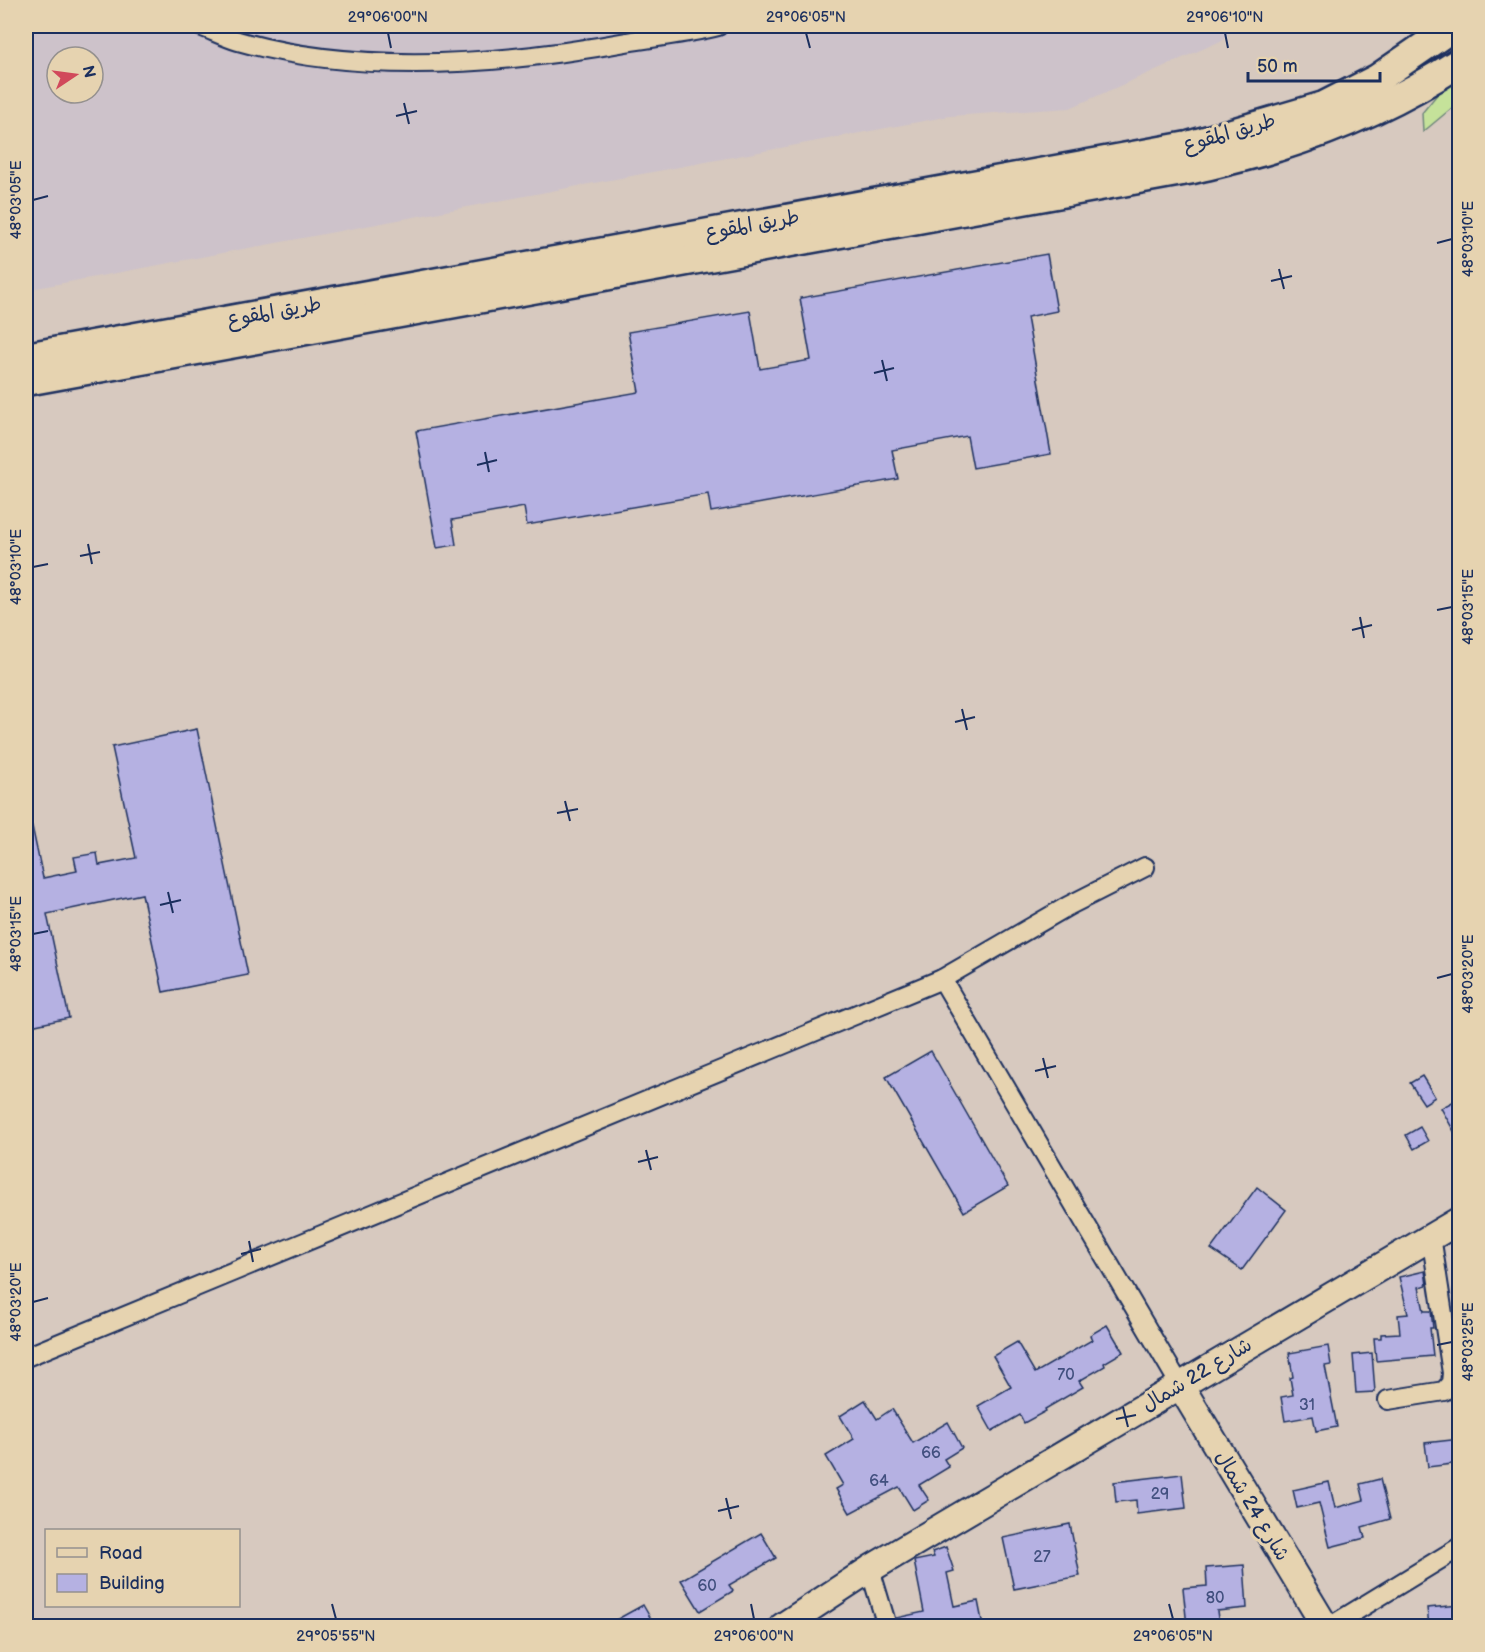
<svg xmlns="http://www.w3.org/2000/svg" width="1485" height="1652" font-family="'Balsamiq Sans','Playpen Sans Arabic',sans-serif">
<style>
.built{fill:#cdc2ca;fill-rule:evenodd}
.green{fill:#c5e29a;stroke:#70887c;stroke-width:1.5}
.building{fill:#b5b1e2;stroke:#1b2f5e;stroke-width:1.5}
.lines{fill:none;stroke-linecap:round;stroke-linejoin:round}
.street-casing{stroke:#1b2f5e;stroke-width:22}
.secondary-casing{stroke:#1b2f5e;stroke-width:30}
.primary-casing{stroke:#1b2f5e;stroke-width:33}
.street{stroke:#e6d3b0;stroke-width:18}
.secondary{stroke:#e6d3b0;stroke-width:26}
.primary{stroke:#e6d3b0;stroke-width:28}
.ticks{fill:none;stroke:#1b2f5e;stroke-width:2}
.labels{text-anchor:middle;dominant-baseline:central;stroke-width:6;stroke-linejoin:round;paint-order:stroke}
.number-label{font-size:16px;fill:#42507f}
.street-label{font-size:20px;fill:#1b2f5e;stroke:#e6d3b0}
.neatline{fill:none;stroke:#1b2f5e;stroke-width:2}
.ticks-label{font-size:15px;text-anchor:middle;fill:#1b2f5e}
</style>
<rect width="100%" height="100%" fill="#d7c9bf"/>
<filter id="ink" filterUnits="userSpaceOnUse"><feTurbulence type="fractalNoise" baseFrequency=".0167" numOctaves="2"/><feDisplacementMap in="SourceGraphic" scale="12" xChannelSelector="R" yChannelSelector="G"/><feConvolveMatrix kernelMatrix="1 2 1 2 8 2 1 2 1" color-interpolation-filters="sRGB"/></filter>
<g filter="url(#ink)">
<!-- built -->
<path class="built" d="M26,26H1235L1223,40L1070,108L950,116L26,290ZM57,57H93V93H57Z"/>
<!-- green -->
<polygon class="green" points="1459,76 1459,102 1423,132 1422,113 1444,86"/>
<!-- building -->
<g class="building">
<polygon points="1047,254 1057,311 1027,317 1051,454 973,468 967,436 892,450 898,479 711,512 708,494 527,525 524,507 452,520 456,545 437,548 416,431 639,392 628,332 750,311 760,369 811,360 800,298"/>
<polygon points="197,729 248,975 163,992 142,894 47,914 69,1018 26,1027 26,827 32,826 43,878 77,871 74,857 97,853 99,865 136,858 112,747"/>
<polygon points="931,1051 1008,1186 964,1212 886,1077"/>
<polygon points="1422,1076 1435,1097 1424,1104 1410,1083"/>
<polygon points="1460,1098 1460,1142 1441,1108"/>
<polygon points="1420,1127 1428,1141 1414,1149 1406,1135"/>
<polygon points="1257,1187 1286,1210 1242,1270 1211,1249"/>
<polygon points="1425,1271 1427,1285 1419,1287 1424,1311 1431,1311 1433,1328 1430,1328 1433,1356 1376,1361 1374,1338 1381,1338 1381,1334 1400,1333 1398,1315 1408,1314 1399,1277"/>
<polygon points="1107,1325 1123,1352 1104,1363 1105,1366 1079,1381 1083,1387 1045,1409 1046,1411 1024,1423 1020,1415 992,1431 978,1406 1011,1387 993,1356 1017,1342 1035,1373 1092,1340 1090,1335"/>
<polygon points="1328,1346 1331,1365 1325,1366 1337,1427 1316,1431 1313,1416 1285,1421 1281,1397 1293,1395 1290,1378 1293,1377 1289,1353"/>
<polygon points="1372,1353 1375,1392 1356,1393 1353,1355"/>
<polygon points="865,1400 877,1419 892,1409 913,1443 948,1422 962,1448 944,1459 949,1467 919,1485 929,1500 913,1510 899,1487 850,1513 836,1489 843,1485 826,1456 854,1439 840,1416"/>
<polygon points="1460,1439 1460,1463 1428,1467 1425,1443"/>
<polygon points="1182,1474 1186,1508 1137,1514 1136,1500 1116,1502 1114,1482"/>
<polygon points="1380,1479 1390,1519 1362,1527 1365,1538 1330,1547 1319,1503 1297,1508 1293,1490 1329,1482 1335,1508 1364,1500 1360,1484"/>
<polygon points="1070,1524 1080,1576 1014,1589 1003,1538"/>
<polygon points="761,1533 776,1558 729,1585 733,1591 700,1611 681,1580"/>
<polygon points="946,1547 954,1571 947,1573 954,1606 978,1601 983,1626 898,1626 896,1618 924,1612 914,1561 934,1557 932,1552"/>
<polygon points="1244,1565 1247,1608 1217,1611 1219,1626 1187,1626 1183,1588 1207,1586 1206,1568"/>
<polygon points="643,1605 655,1626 605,1626"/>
<polygon points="1460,1605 1460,1626 1429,1626 1427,1608"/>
</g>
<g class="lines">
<!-- street casing -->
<g class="street-casing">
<g id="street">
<path d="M200,26C213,31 225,37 238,41C361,76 508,64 632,41C660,36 690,33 718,26"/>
<polyline points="942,979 1180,1385"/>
<polyline points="26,1357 942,979 1068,906 1145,867"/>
<polyline points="1388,1400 1444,1391 1451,1383 1452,1373 1431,1236"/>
<polyline points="870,1569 887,1626"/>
<polyline points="1331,1626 1460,1547"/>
</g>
</g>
<!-- secondary casing -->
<g class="secondary-casing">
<g id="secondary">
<polyline points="1180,1385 1325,1626"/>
<polyline points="783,1626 870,1569 1460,1220"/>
</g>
</g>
<!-- primary casing -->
<g class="primary-casing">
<g id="primary">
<polyline points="26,357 1188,146 1324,106 1377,79 1454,26"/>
<path d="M26,381L1193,169C1221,162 1250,156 1277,147C1342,127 1403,99 1460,62"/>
</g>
</g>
<!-- street -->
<use href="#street" class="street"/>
<!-- secondary -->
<use href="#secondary" class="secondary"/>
<!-- primary -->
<use href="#primary" class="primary"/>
</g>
</g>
<!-- ticks -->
<path class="ticks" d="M388,33L391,48M806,33L810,48M1225,33L1228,48M404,103L409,124M396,116L417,111M33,200L48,196M1437,243L1452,239M1279,269L1284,289M1271,281L1292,276M882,360L887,381M874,373L894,368M485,452L489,472M477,465L497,460M88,544L92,564M80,556L100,552M33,567L48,564M1437,610L1452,607M1360,617L1364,638M1352,630L1372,625M962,709L967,730M955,722L975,717M565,801L570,821M557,813L578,809M168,892L173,913M160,905L181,900M33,934L48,931M1437,978L1452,974M1043,1058L1048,1078M1035,1071L1056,1066M646,1150L651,1170M638,1162L658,1157M249,1241L253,1262M241,1254L261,1249M33,1302L48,1298M1437,1345L1452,1342M1123,1407L1128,1427M1116,1419L1136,1415M726,1498L731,1519M718,1511L739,1506M332,1604L336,1619M751,1604L754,1619M1169,1604L1173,1619"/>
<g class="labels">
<!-- number labels -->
<g class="number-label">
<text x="1066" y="1375">70</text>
<text x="1307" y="1405">31</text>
<text x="931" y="1453">66</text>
<text x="879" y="1481">64</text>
<text x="1160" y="1494">29</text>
<text x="1042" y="1557">27</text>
<text x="707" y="1586">60</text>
<text x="1215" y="1598">80</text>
</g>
<!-- street labels -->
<g class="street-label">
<text transform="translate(1229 133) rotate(-16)">طريق المقوع</text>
<text transform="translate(752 225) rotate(-10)">طريق المقوع</text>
<text transform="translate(274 312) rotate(-10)">طريق المقوع</text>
<text transform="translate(1197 1375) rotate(-31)">شارع 22 شمال</text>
<text transform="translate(1252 1506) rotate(59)">شارع 24 شمال</text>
</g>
</g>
<!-- margin -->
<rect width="1485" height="1652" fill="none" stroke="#e6d3b0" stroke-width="66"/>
<!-- legend -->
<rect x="45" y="1529" width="195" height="78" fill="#e6d3b0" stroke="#95918f" stroke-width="1.5"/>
<rect x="57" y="1548" width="30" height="9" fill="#e6d3b0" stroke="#95918f" stroke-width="1.5"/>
<text x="99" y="1559" font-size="18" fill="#1b2f5e">Road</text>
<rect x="57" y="1574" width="30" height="18" fill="#b5b1e2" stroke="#95918f" stroke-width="1.5"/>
<text x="99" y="1589" font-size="18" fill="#1b2f5e">Building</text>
<!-- north arrow -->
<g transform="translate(75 75) rotate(77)"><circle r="28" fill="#e6d3b0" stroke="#95918f" stroke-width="1.5"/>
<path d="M0-4.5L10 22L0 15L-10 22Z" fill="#d1495b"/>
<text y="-9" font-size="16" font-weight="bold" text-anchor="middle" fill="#1b2f5e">N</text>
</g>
<!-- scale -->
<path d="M1248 72v9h132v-9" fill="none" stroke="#1b2f5e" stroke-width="3"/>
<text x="1257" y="72" font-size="18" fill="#1b2f5e" stroke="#e6d3b0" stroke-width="4.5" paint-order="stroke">50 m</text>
<rect x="33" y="33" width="1419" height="1586" class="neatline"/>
<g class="ticks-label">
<text x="388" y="22">29°06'00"N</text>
<text x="806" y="22">29°06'05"N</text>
<text x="1225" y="22">29°06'10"N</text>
<text transform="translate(16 200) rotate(-90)" y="5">48°03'05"E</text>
<text transform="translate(1468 239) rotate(-90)" y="5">48°03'10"E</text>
<text transform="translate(16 567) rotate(-90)" y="5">48°03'10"E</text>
<text transform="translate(1468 607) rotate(-90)" y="5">48°03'15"E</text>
<text transform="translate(16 934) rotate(-90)" y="5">48°03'15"E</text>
<text transform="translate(1468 974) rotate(-90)" y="5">48°03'20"E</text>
<text transform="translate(16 1302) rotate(-90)" y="5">48°03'20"E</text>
<text transform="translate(1468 1342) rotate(-90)" y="5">48°03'25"E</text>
<text x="336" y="1641">29°05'55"N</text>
<text x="754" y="1641">29°06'00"N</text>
<text x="1173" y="1641">29°06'05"N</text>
</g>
</svg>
